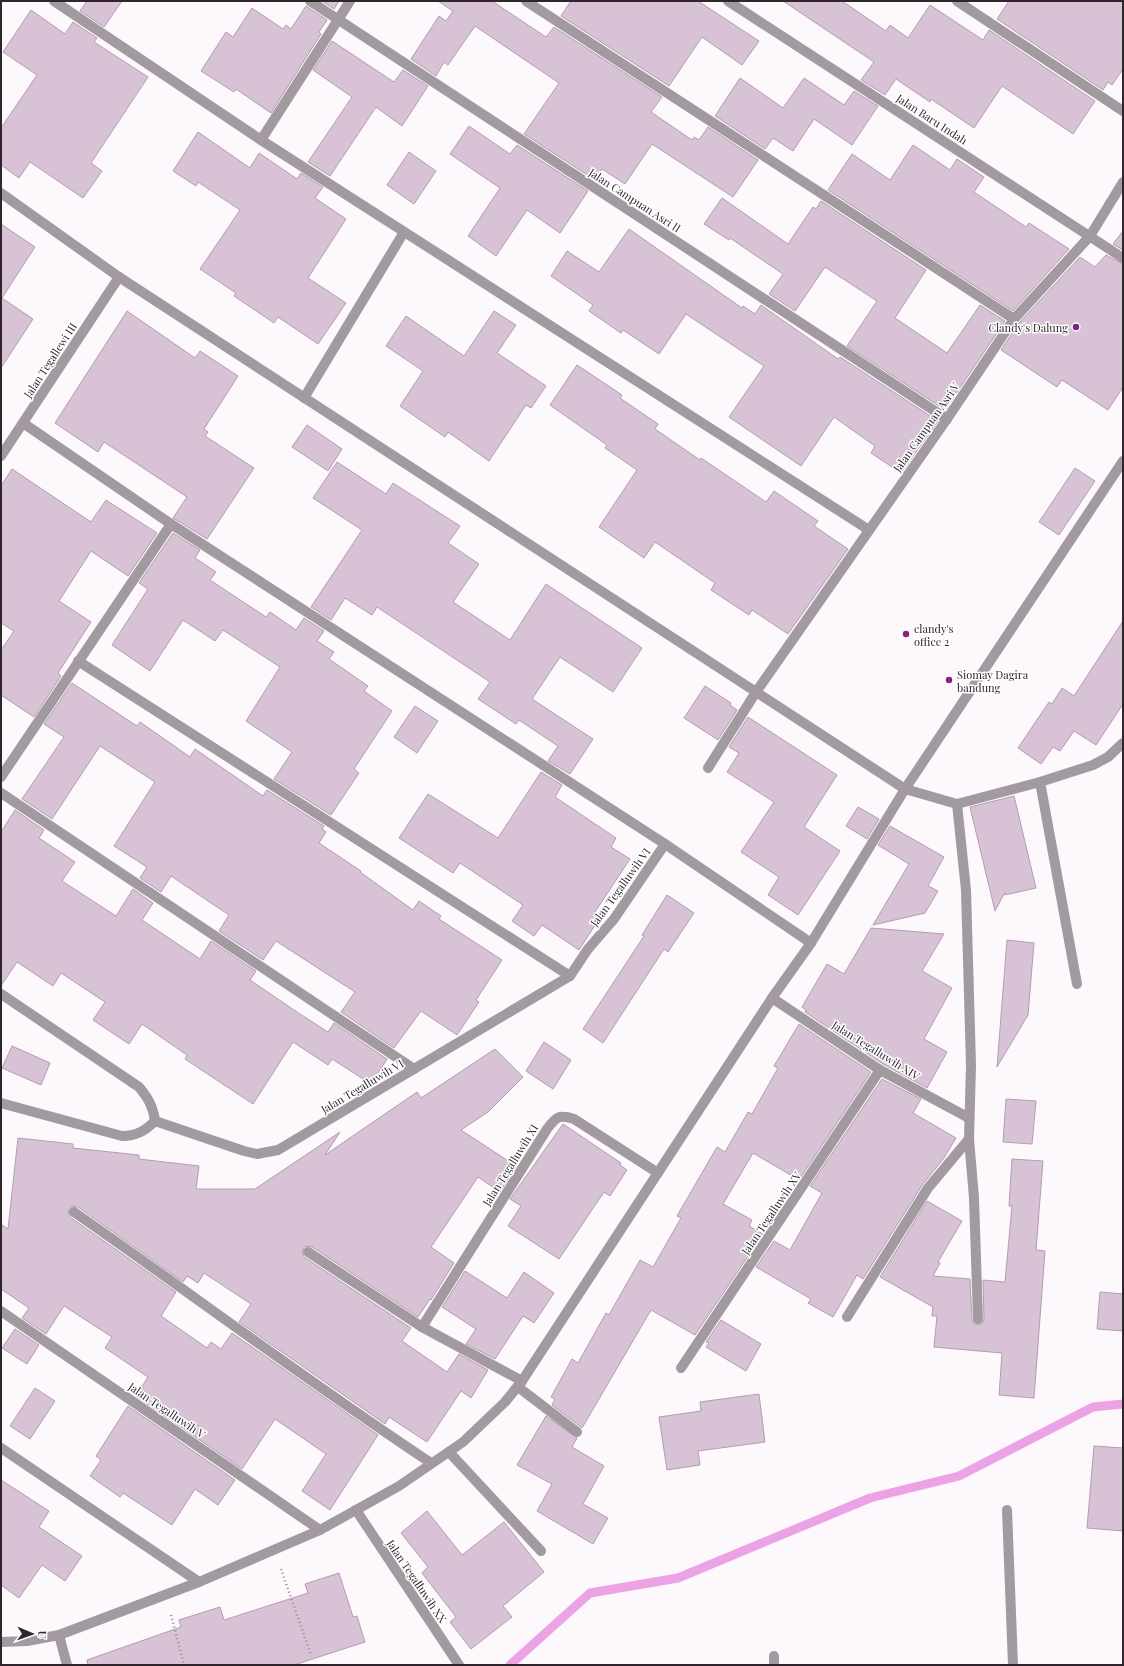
<svg xmlns="http://www.w3.org/2000/svg" width="1124" height="1666" font-family="'Playfair Display',serif">
<style>
.lines{fill:none;stroke-linecap:round;stroke-linejoin:round}
.stream{stroke:#eca3e6;stroke-width:9}
.building{fill:#d8c3d6;stroke:#b29db0}
.path{stroke:#928b91;stroke-width:2.5;stroke-dasharray:1 3;stroke-linecap:butt}
.service{stroke:#a299a1;stroke-width:10}
.minor{stroke:#a299a1;stroke-width:10}
.tertiary{stroke:#a299a1;stroke-width:10}
.poi-dot{fill:#891f85;stroke:#fff;stroke-width:1.5}
.labels{text-anchor:middle;dominant-baseline:central;stroke-width:3;stroke-linejoin:round;paint-order:stroke}
.street-label{font-size:11px;fill:#2e252d;stroke:#fff}
.poi-label{font-size:11px;fill:#2e252d;stroke:#fff;text-anchor:start}
</style>
<rect width="100%" height="100%" fill="#fdf8fc"/>
<g class="lines">
<!-- stream -->
<polyline class="stream" points="510,1665 590,1593 678,1578 870,1498 959,1476 1093,1407 1123,1404"/>
</g>
<!-- building -->
<g class="building">
<polygon points="87,1 122,1 104,27 80,11"/>
<polygon points="322,1 339,1 334,9"/>
<polygon points="438,1 492,1 546,37 554,27 662,97 651,112 692,140 694,137 699,140 708,127 758,160 733,197 652,144 625,184 602,169 595,180 524,134 559,83 475,26 448,65 444,62 436,76 411,59 439,16 446,21 453,11"/>
<polygon points="571,1 698,1 759,41 742,65 702,37 669,86 561,16"/>
<polygon points="783,1 842,1 886,31 890,25 908,38 930,5 983,40 989,30 1095,101 1073,134 1002,86 974,128 931,99 930,102 896,79 885,95 861,80 874,62"/>
<polygon points="1009,1 1123,1 1123,69 1112,85 1108,82 1103,90 997,19"/>
<polygon points="306,6 327,20 319,32 321,34 271,113 236,89 234,92 201,71 226,32 233,37 252,8 283,29 286,25 291,29"/>
<polygon points="31,10 65,34 73,22 97,38 94,42 148,77 91,163 102,171 83,198 30,162 19,178 1,165 1,128 37,75 3,52"/>
<polygon points="332,41 394,82 403,70 428,86 402,126 376,107 330,176 308,162 352,97 313,70"/>
<polygon points="740,78 783,108 804,78 844,105 854,91 878,106 852,145 814,119 793,151 773,138 765,149 715,116"/>
<polygon points="469,126 510,154 517,145 588,191 560,233 527,210 496,256 468,236 500,188 450,154"/>
<polygon points="198,132 250,168 259,153 297,179 301,173 323,187 315,198 346,219 308,278 346,303 318,344 278,317 274,323 234,296 236,293 200,269 240,210 198,182 196,186 173,171"/>
<polygon points="913,145 950,170 957,159 984,177 974,192 1026,227 1029,223 1069,249 1013,311 828,190 852,154 890,180"/>
<polygon points="409,152 436,171 414,204 387,185"/>
<polygon points="722,198 788,244 813,207 816,209 821,201 926,270 895,318 947,353 980,305 1005,321 945,410 847,346 877,301 825,267 795,311 769,294 783,274 730,238 729,240 704,224"/>
<polygon points="1,224 35,247 2,298 33,319 1,368"/>
<polygon points="629,229 742,308 743,306 755,314 761,305 838,359 840,357 938,421 901,473 871,453 875,446 834,417 801,466 729,417 764,366 686,314 659,354 623,330 621,333 589,311 593,305 551,276 567,251 599,272"/>
<polygon points="1123,231 1123,250 1113,244"/>
<polygon points="1106,255 1123,264 1123,387 1108,410 1062,380 1057,387 1001,350 1019,323 1080,257 1095,267"/>
<polygon points="127,311 195,358 200,351 238,376 204,429 208,432 205,436 254,468 207,539 173,518 187,497 104,442 98,452 55,423"/>
<polygon points="494,311 516,325 497,353 546,386 531,408 526,405 489,461 448,432 445,437 400,406 423,371 386,346 406,316 464,356"/>
<polygon points="577,365 622,395 620,398 658,424 655,429 700,460 701,458 766,502 774,491 818,521 814,526 848,549 788,634 752,610 749,615 711,590 715,583 655,542 644,558 599,527 637,470 605,448 607,445 550,405"/>
<polygon points="307,425 342,449 328,471 292,447"/>
<polygon points="337,462 386,494 393,483 460,526 448,543 479,564 453,602 510,640 546,584 642,648 613,692 560,657 532,699 593,739 570,774 548,761 558,746 519,720 516,724 478,699 490,682 377,607 372,615 345,598 331,620 311,607 362,530 313,498"/>
<polygon points="1075,468 1095,481 1059,535 1039,522"/>
<polygon points="12,469 91,522 106,500 157,533 128,576 91,551 59,601 91,622 58,673 61,676 34,717 1,695 1,650 14,631 1,623 1,486"/>
<polygon points="173,533 200,550 195,558 216,572 210,580 266,617 270,612 296,630 304,618 324,631 317,641 334,652 329,659 368,686 364,691 392,711 354,769 359,773 331,815 274,779 292,752 246,721 280,667 223,630 215,641 183,620 150,671 112,645 148,589 139,583"/>
<polygon points="1123,621 1123,704 1096,745 1074,731 1060,751 1053,747 1041,764 1018,748 1049,702 1052,704 1062,688 1074,696"/>
<polygon points="72,683 137,726 140,722 190,757 195,749 263,796 267,790 324,826 322,829 326,832 319,843 361,871 360,872 413,910 419,901 441,916 439,919 502,960 476,1000 479,1002 457,1035 421,1011 394,1048 341,1012 355,992 276,941 263,960 219,931 229,915 171,876 161,892 140,878 147,867 114,846 155,782 100,746 52,819 22,799 64,737 44,724"/>
<polygon points="705,686 731,703 730,705 737,710 718,740 684,718"/>
<polygon points="415,706 438,721 417,753 394,737"/>
<polygon points="748,717 837,775 804,827 840,851 798,915 768,895 779,877 741,852 774,802 727,772 739,753 729,747"/>
<polygon points="541,772 562,785 555,797 616,838 611,847 630,859 593,915 599,919 579,950 542,925 534,936 512,921 523,905 460,863 453,873 399,838 428,794 498,838"/>
<polygon points="1014,796 1036,888 1005,895 1005,892 995,911 970,807"/>
<polygon points="858,807 879,819 867,839 846,826"/>
<polygon points="15,810 44,830 39,838 75,862 62,881 116,916 133,889 153,903 142,920 200,959 211,941 256,971 250,980 297,1012 328,1032 334,1023 387,1059 371,1084 332,1059 328,1065 293,1042 253,1104 185,1059 187,1055 142,1024 129,1044 93,1020 105,1002 61,973 53,986 17,962 1,986 1,832"/>
<polygon points="890,826 944,857 928,886 938,891 925,913 873,925 909,864 878,845"/>
<polygon points="667,895 694,913 668,952 664,949 603,1043 583,1029 644,936 642,935"/>
<polygon points="871,928 944,934 922,971 952,988 924,1039 947,1052 927,1088 883,1064 805,1012 806,1010 802,1007 827,964 844,974"/>
<polygon points="1007,940 1034,943 1028,1015 997,1067"/>
<polygon points="799,1024 871,1072 799,1180 753,1153 723,1204 752,1220 749,1226 763,1234 695,1335 651,1310 582,1428 552,1405 555,1399 551,1397 572,1359 578,1363 606,1313 609,1315 640,1260 653,1267 681,1218 677,1216 717,1147 725,1152 748,1112 752,1114 778,1068 774,1066"/>
<polygon points="544,1042 571,1060 553,1089 526,1071"/>
<polygon points="12,1046 50,1063 41,1085 2,1068"/>
<polygon points="495,1049 523,1077 488,1112 461,1130 516,1166 500,1192 478,1177 431,1247 454,1263 431,1300 430,1299 418,1317 312,1247 305,1246 302,1251 304,1257 411,1328 402,1341 447,1372 459,1354 488,1370 471,1398 461,1391 427,1442 389,1417 385,1424 239,1322 251,1304 204,1273 198,1283 187,1276 183,1282 78,1207 72,1206 68,1211 70,1217 176,1292 161,1316 207,1348 211,1342 221,1349 232,1333 378,1435 330,1510 302,1491 326,1454 275,1419 242,1469 136,1396 148,1377 105,1348 112,1337 64,1306 46,1334 22,1318 29,1308 1,1289 1,1224 8,1229 18,1138 73,1144 73,1148 139,1155 139,1159 199,1166 196,1189 255,1189 340,1132 325,1155 417,1092 421,1098"/>
<polygon points="882,1079 921,1099 913,1113 956,1138 944,1158 923,1184 863,1279 857,1275 833,1317 808,1303 811,1299 756,1267 774,1241 790,1250 822,1193 810,1186"/>
<polygon points="1006,1099 1036,1101 1032,1144 1003,1142"/>
<polygon points="563,1124 621,1163 620,1165 627,1170 610,1196 604,1192 559,1259 508,1226 521,1206 510,1199"/>
<polygon points="1012,1159 1043,1161 1036,1250 1045,1251 1034,1398 999,1395 1002,1353 934,1347 937,1316 932,1316 933,1307 880,1277 927,1201 962,1221 938,1262 940,1263 933,1276 970,1279 972,1320 975,1325 982,1324 984,1319 983,1280 1005,1282 1012,1206 1009,1206"/>
<polygon points="465,1271 507,1298 524,1272 554,1293 534,1323 523,1316 495,1359 466,1344 476,1329 442,1307"/>
<polygon points="1100,1292 1123,1294 1123,1331 1097,1329"/>
<polygon points="721,1320 761,1344 746,1371 706,1347 709,1343 706,1342"/>
<polygon points="15,1329 39,1345 27,1364 2,1348"/>
<polygon points="35,1388 55,1401 30,1439 10,1426"/>
<polygon points="759,1394 765,1442 698,1451 700,1465 667,1470 659,1417 701,1411 700,1402"/>
<polygon points="128,1406 235,1480 218,1505 195,1489 172,1525 123,1493 120,1497 90,1476 101,1460 96,1456"/>
<polygon points="546,1416 577,1438 572,1447 604,1466 583,1504 608,1518 593,1544 537,1511 552,1484 517,1465"/>
<polygon points="1094,1446 1123,1448 1123,1531 1087,1528"/>
<polygon points="1,1480 49,1511 39,1527 82,1556 65,1581 42,1565 19,1598 1,1585"/>
<polygon points="427,1511 462,1555 504,1522 544,1572 503,1606 512,1617 471,1649 450,1622 456,1617 422,1573 428,1567 401,1533"/>
<polygon points="339,1573 353,1617 357,1616 365,1642 294,1665 88,1665 87,1660 181,1627 179,1620 220,1607 224,1620 308,1593 305,1584"/>
</g>
<g class="lines">
<!-- path -->
<g class="path">
<polyline points="281,1569 311,1655"/>
<polyline points="171,1615 184,1665"/>
</g>
<!-- service -->
<polyline class="service" points="708,768 756,692"/>
<!-- minor -->
<g class="minor">
<polyline points="54,1 261,140 869,530"/>
<polyline points="310,1 947,419"/>
<polyline points="526,1 1014,319"/>
<polyline points="728,1 1123,258"/>
<polyline points="957,1 1123,111"/>
<polyline points="261,140 350,1"/>
<polyline points="304,398 404,232"/>
<polyline points="23,423 171,524 665,844 811,943"/>
<polyline points="1,456 119,277"/>
<polyline points="78,661 570,976"/>
<polyline points="756,692 947,419 1014,319 1090,236 1123,182"/>
<polyline points="1,777 171,524"/>
<polyline points="1040,782 1077,984"/>
<polyline points="905,789 957,804 1040,782 1093,765 1108,757 1123,743"/>
<polyline points="1,793 414,1069"/>
<polyline points="957,804 966,890 971,1065 969,1139 974,1198 978,1319"/>
<path d="M1,994L139,1087C148,1098 153,1106 155,1121"/>
<polyline points="772,998 880,1070 969,1118"/>
<path d="M1,1103L122,1136C136,1136 145,1131 155,1121"/>
<polyline points="155,1121 244,1151 257,1154 278,1150 570,976 588,949 614,919 665,844"/>
<path d="M74,1212C193,1295 310,1383 431,1463"/>
<polyline points="308,1252 422,1327 522,1381"/>
<polyline points="1,1311 320,1530"/>
<polyline points="847,1317 928,1188 969,1139"/>
<path d="M422,1327L547,1129C556,1117 559,1114 574,1119L658,1173"/>
<polyline points="681,1368 880,1070"/>
<polyline points="518,1387 577,1432"/>
<polyline points="1,1448 199,1582"/>
<polyline points="449,1452 541,1551"/>
<polyline points="356,1510 459,1665"/>
<polyline points="1007,1510 1013,1665"/>
<polyline points="59,1635 67,1665"/>
<polyline points="774,1665 774,1656"/>
</g>
<!-- tertiary -->
<g class="tertiary">
<polyline points="1,193 119,277 905,789"/>
<polyline points="1,1642 27,1641 59,1635 199,1582 320,1530 399,1486 463,1442 505,1402 522,1381 772,998 811,943 905,789 1123,461"/>
</g>
</g>
<!-- markers -->
<g class="poi-dot">
<circle cx="1076" cy="327" r="4"/>
<circle cx="906" cy="634" r="4"/>
<circle cx="949" cy="680" r="4"/>
</g>
<g class="labels">
<!-- street labels -->
<g class="street-label">
<text transform="translate(932 119) rotate(33)">Jalan Baru Indah</text>
<text transform="translate(635 200) rotate(33)">Jalan Campuan Asri II</text>
<text transform="translate(50 360) rotate(-57)">Jalan Tegallewi III</text>
<text transform="translate(926 427) rotate(-55)">Jalan Campuan Asri V</text>
<text transform="translate(620 887) rotate(-54)">Jalan Tegalluwih VI</text>
<text transform="translate(876 1050) rotate(32)">Jalan Tegalluwih XIV</text>
<text transform="translate(362 1086) rotate(-31)">Jalan Tegalluwih VI</text>
<text transform="translate(510 1165) rotate(-58)">Jalan Tegalluwih XI</text>
<text transform="translate(771 1213) rotate(-56)">Jalan Tegalluwih XV</text>
<text transform="translate(167 1410) rotate(34)">Jalan Tegalluwih V</text>
<text transform="translate(417 1581) rotate(56)">Jalan Tegalluwih XX</text>
</g>
<!-- poi labels -->
<g class="poi-label">
<text x="1068" y="327" text-anchor="end">Clandy's Dalung</text>
<text x="914" y="628">clandy's<tspan x="914" dy="13">office 2</tspan></text>
<text x="957" y="674">Siomay Dagira<tspan x="957" dy="13">bandung</tspan></text>
</g>
</g>
<!-- border -->
<rect width="1124" height="1666" fill="none" stroke="#2e252d" stroke-width="4"/>
<!-- north arrow -->
<g transform="translate(32 1634) rotate(92)" stroke="#ffffff" stroke-width="3" paint-order="stroke">
<path d="M0-3L7 15L0 10L-7 15Z" fill="#2e252d"/>
<text y="-6" font-size="11" font-weight="bold" text-anchor="middle" fill="#2e252d">U</text>
</g>
</svg>
